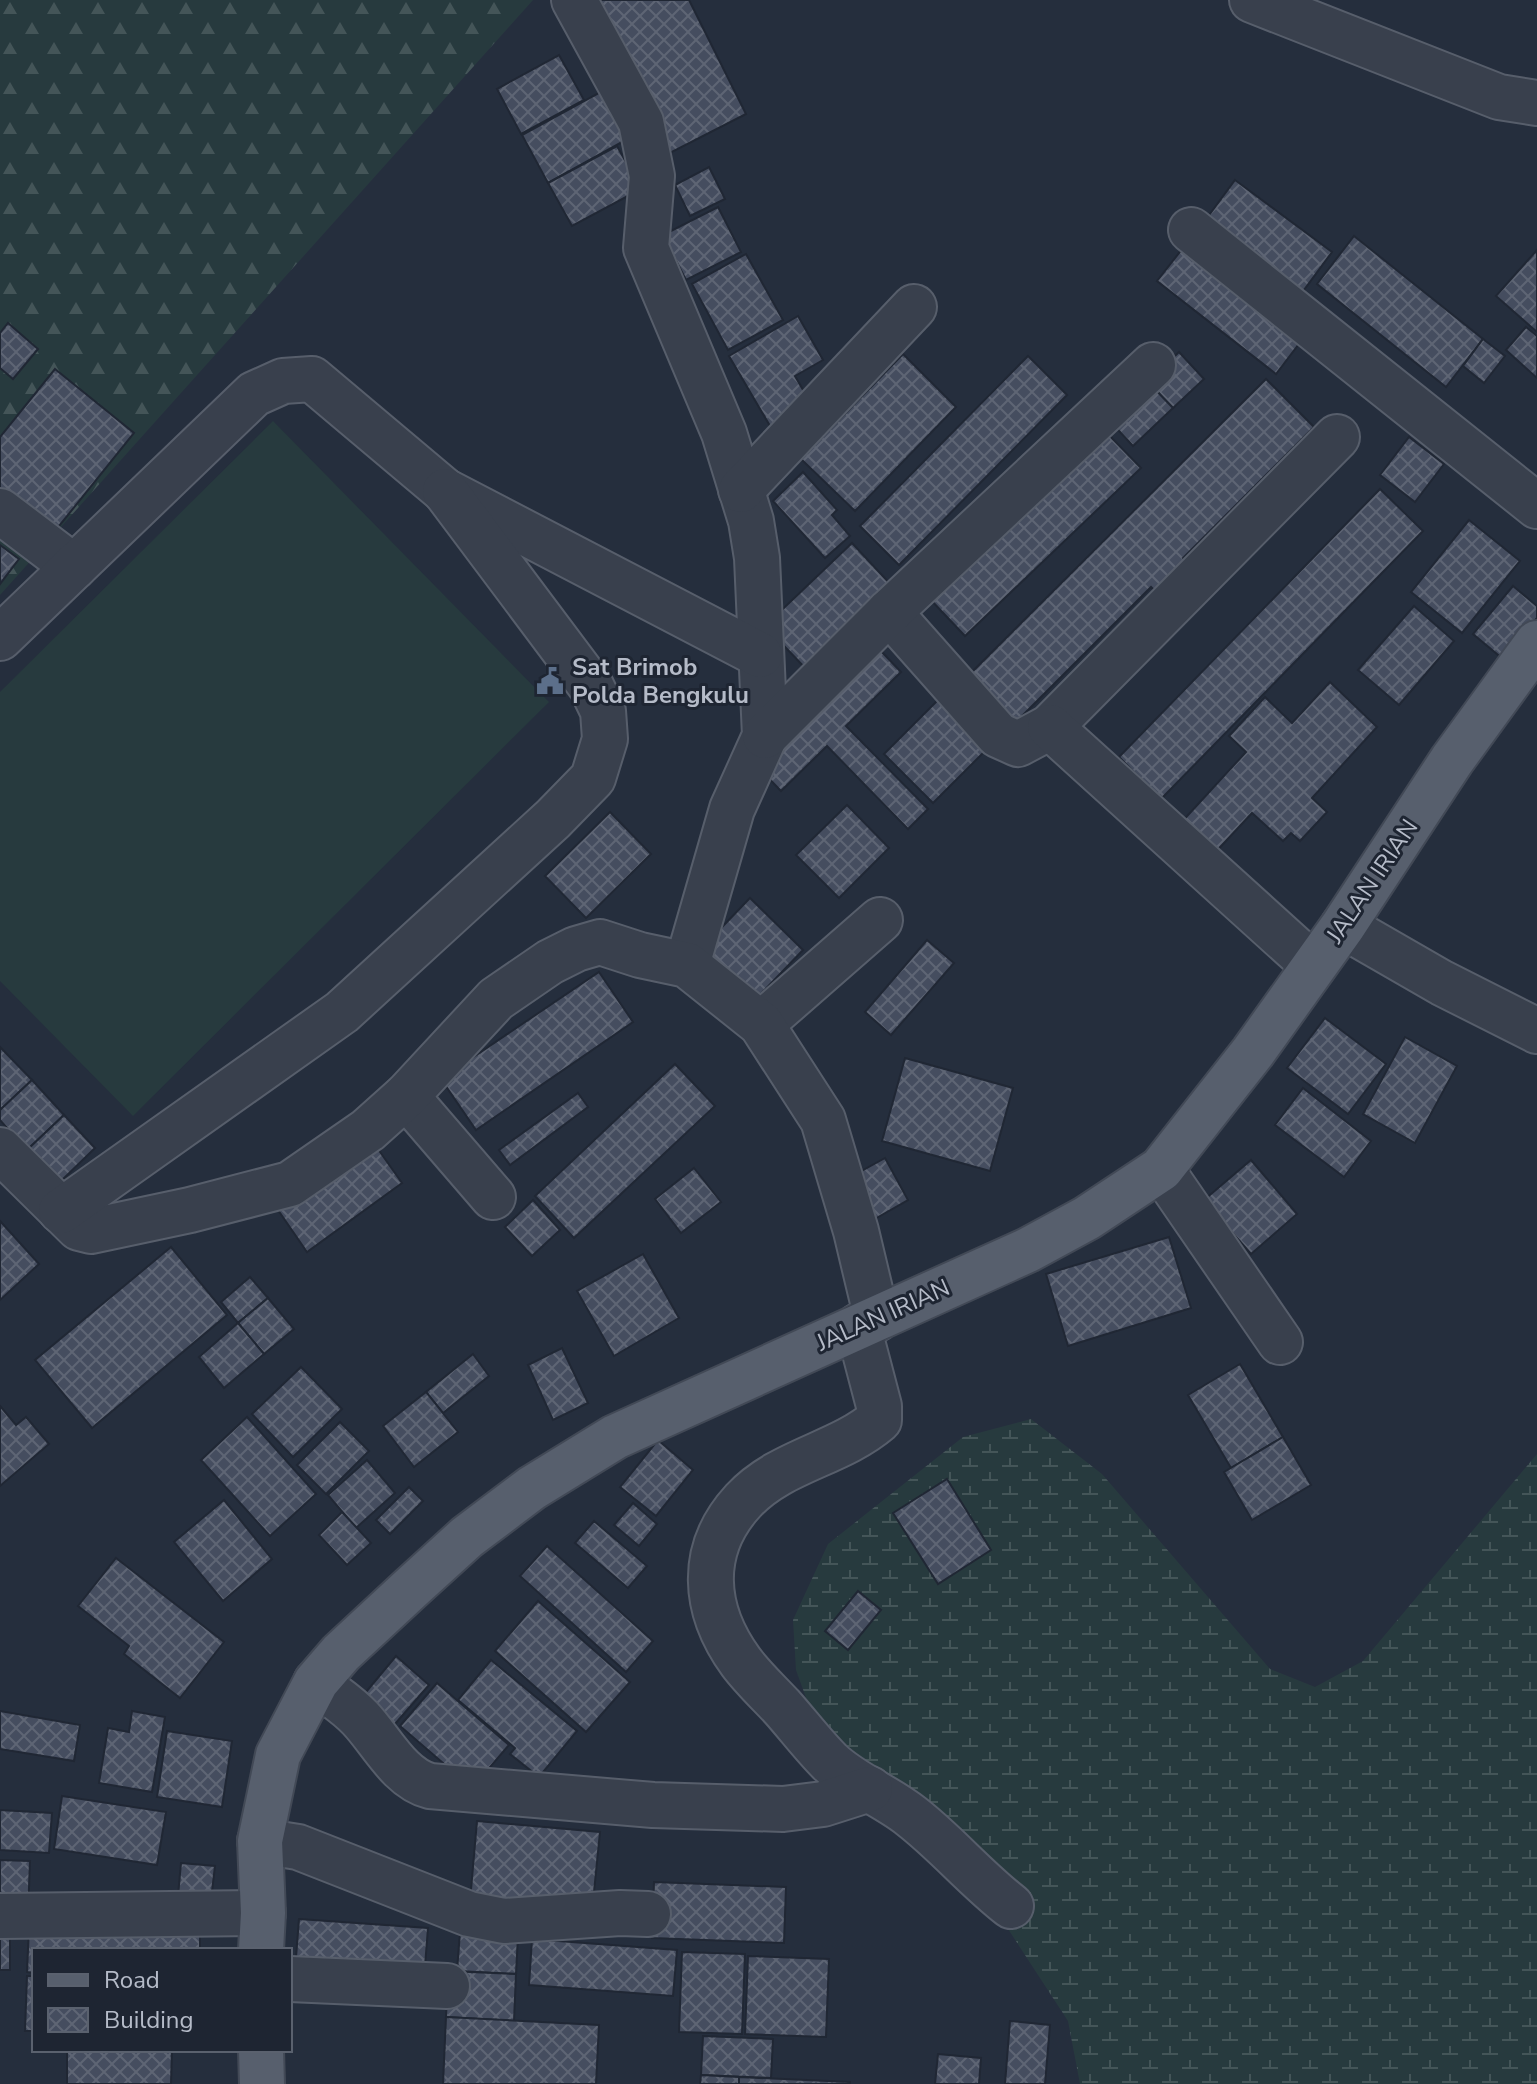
<svg xmlns="http://www.w3.org/2000/svg" width="1537" height="2084" font-family="'Nunito Sans',sans-serif">
<style>
.forest{fill:url(#forest-firs)}
.wetland{fill:url(#wetland-marsh)}
.pitch{fill:#273a3e}
.building{fill:url(#building-cross-hatch);stroke:#202734;stroke-width:2}
.lines{fill:none;stroke-linecap:round;stroke-linejoin:round}
.minor-casing{stroke:#575e6b;stroke-width:48}
.major-casing{stroke:#424956;stroke-width:48}
.minor{stroke:#39404d;stroke-width:44}
.major{stroke:#575f6d;stroke-width:44}
.labels{text-anchor:middle;dominant-baseline:central;stroke-width:6;stroke-linejoin:round;paint-order:stroke}
.poi-label{font-size:24px;font-weight:bold;fill:#b5bbc8;stroke:#1e2532;text-anchor:start}
.street-label{font-size:24px;fill:#b5bbc8;stroke:#1e2532}
</style>
<defs>
<pattern id="forest-firs" width="22" height="20" patternUnits="userSpaceOnUse" patternTransform="scale(2)"><rect width="22" height="20" fill="#273a3e"/><path d="M5 1l3.5 6h-7zM16 11l3.5 6h-7z" fill="#445558"/></pattern>
<pattern id="wetland-marsh" width="20" height="14" patternUnits="userSpaceOnUse" patternTransform="scale(2)"><rect width="20" height="14" fill="#273a3e"/><path d="M1 5h8M5 5V1M11 12h8M15 12V8" fill="none" stroke="#445558"/></pattern>
<pattern id="building-cross-hatch" width="8" height="8" patternUnits="userSpaceOnUse" patternTransform="scale(2)"><rect width="8" height="8" fill="#454d5f"/><path d="M0 0l8 8M0 8l8-8" fill="none" stroke="#5e6574"/></pattern>
</defs>
<rect width="100%" height="100%" fill="#252e3d"/>
<!-- forest -->
<polygon class="forest" points="0,0 533,0 0,595"/>
<!-- wetland -->
<polygon class="wetland" points="1031,1419 1102,1474 1270,1669 1315,1687 1363,1661 1537,1454 1537,2084 1080,2084 1068,2021 976,1880 809,1706 796,1670 793,1620 828,1544 963,1437"/>
<!-- pitch -->
<polygon class="pitch" points="273,421 549,702 133,1116 0,981 0,692"/>
<!-- building -->
<g class="building">
<polygon points="588,0 689,0 746,114 666,155"/>
<polygon points="559,55 584,100 521,134 497,89"/>
<polygon points="606,89 633,136 548,183 522,135"/>
<polygon points="617,146 641,189 572,226 548,183"/>
<polygon points="709,167 725,199 690,216 675,185"/>
<polygon points="1235,180 1332,252 1301,294 1204,222"/>
<polygon points="718,207 741,252 686,280 663,235"/>
<polygon points="1354,236 1483,339 1446,387 1317,284"/>
<polygon points="1190,239 1308,332 1276,374 1157,281"/>
<polygon points="1537,250 1537,332 1496,296"/>
<polygon points="746,254 783,320 728,350 692,284"/>
<polygon points="798,316 823,360 795,376 813,407 773,431 729,356"/>
<polygon points="8,323 38,349 13,379 0,368 0,333"/>
<polygon points="1526,327 1537,336 1537,378 1506,350"/>
<polygon points="1483,339 1505,356 1484,383 1463,366"/>
<polygon points="1179,352 1204,379 1173,408 1148,382"/>
<polygon points="903,354 956,407 855,511 801,459"/>
<polygon points="1028,356 1067,395 899,565 860,526"/>
<polygon points="55,369 134,433 51,536 0,494 0,437"/>
<polygon points="1266,379 1314,427 1183,558 1193,569 1163,599 1151,587 1015,723 968,676"/>
<polygon points="1148,382 1173,408 1133,446 1108,419"/>
<polygon points="1104,430 1141,468 965,636 929,598"/>
<polygon points="1409,437 1444,464 1415,502 1380,475"/>
<polygon points="803,472 837,510 832,515 850,536 825,558 773,501"/>
<polygon points="1380,489 1423,531 1161,799 1119,757"/>
<polygon points="1469,520 1520,561 1462,633 1411,592"/>
<polygon points="852,543 894,588 808,671 765,626"/>
<polygon points="0,545 19,559 0,584"/>
<polygon points="1513,586 1537,606 1537,618 1503,659 1473,634"/>
<polygon points="1414,606 1454,641 1399,705 1358,670"/>
<polygon points="879,649 901,672 846,726 928,809 908,829 827,746 781,791 759,768"/>
<polygon points="1330,682 1377,727 1312,798 1327,812 1300,841 1291,833 1283,841 1252,813 1211,857 1178,826 1246,752 1229,736 1265,697 1292,723"/>
<polygon points="938,700 987,749 933,803 884,754"/>
<polygon points="847,805 889,848 839,898 796,855"/>
<polygon points="610,812 651,854 586,918 545,876"/>
<polygon points="750,898 803,950 752,1003 699,951"/>
<polygon points="927,940 954,963 891,1035 865,1012"/>
<polygon points="599,972 633,1022 476,1130 441,1079"/>
<polygon points="1325,1018 1386,1064 1348,1114 1287,1068"/>
<polygon points="1405,1037 1457,1066 1415,1143 1363,1114"/>
<polygon points="0,1047 32,1080 0,1110"/>
<polygon points="905,1058 1013,1088 990,1171 882,1141"/>
<polygon points="675,1064 715,1106 574,1238 535,1196"/>
<polygon points="32,1080 64,1115 27,1150 0,1120 0,1110"/>
<polygon points="1303,1088 1371,1141 1344,1177 1275,1125"/>
<polygon points="578,1093 588,1107 510,1165 499,1150"/>
<polygon points="64,1115 95,1148 59,1183 27,1150"/>
<polygon points="373,1142 402,1183 307,1252 278,1210"/>
<polygon points="885,1158 908,1200 873,1220 849,1178"/>
<polygon points="1251,1160 1297,1214 1251,1254 1204,1200"/>
<polygon points="694,1168 721,1202 681,1233 655,1199"/>
<polygon points="533,1200 560,1230 532,1256 505,1227"/>
<polygon points="0,1221 39,1264 0,1300"/>
<polygon points="1169,1237 1191,1308 1068,1346 1046,1274"/>
<polygon points="171,1247 227,1315 92,1428 35,1360"/>
<polygon points="643,1254 679,1318 614,1356 577,1291"/>
<polygon points="250,1277 268,1298 238,1323 221,1302"/>
<polygon points="268,1298 294,1329 264,1354 238,1323"/>
<polygon points="238,1323 264,1354 224,1388 199,1357"/>
<polygon points="562,1348 588,1403 553,1420 528,1365"/>
<polygon points="473,1354 489,1376 443,1413 426,1392"/>
<polygon points="1240,1364 1283,1437 1231,1468 1188,1395"/>
<polygon points="301,1367 342,1409 293,1457 252,1414"/>
<polygon points="426,1392 458,1432 414,1467 383,1426"/>
<polygon points="0,1406 16,1425 26,1417 49,1444 0,1486"/>
<polygon points="247,1417 316,1494 270,1536 201,1460"/>
<polygon points="340,1422 369,1451 326,1494 297,1465"/>
<polygon points="1283,1437 1311,1485 1252,1520 1224,1472"/>
<polygon points="658,1440 693,1470 656,1516 620,1487"/>
<polygon points="367,1460 395,1493 356,1528 328,1495"/>
<polygon points="947,1479 991,1550 938,1584 893,1513"/>
<polygon points="409,1487 423,1501 390,1534 376,1520"/>
<polygon points="224,1500 272,1559 223,1601 174,1542"/>
<polygon points="633,1503 657,1524 639,1546 614,1525"/>
<polygon points="342,1512 371,1543 347,1565 319,1535"/>
<polygon points="594,1521 647,1566 628,1588 575,1543"/>
<polygon points="547,1546 653,1641 626,1672 520,1576"/>
<polygon points="116,1558 224,1642 180,1698 124,1654 129,1646 78,1606"/>
<polygon points="858,1591 881,1610 848,1650 825,1631"/>
<polygon points="538,1601 630,1682 586,1732 495,1651"/>
<polygon points="396,1656 429,1685 388,1732 356,1704"/>
<polygon points="491,1660 577,1731 539,1777 510,1754 515,1748 458,1700"/>
<polygon points="437,1683 509,1745 472,1788 400,1726"/>
<polygon points="0,1711 80,1725 74,1761 0,1749"/>
<polygon points="132,1711 165,1717 152,1792 99,1783 108,1728 129,1732"/>
<polygon points="167,1731 232,1741 222,1807 157,1797"/>
<polygon points="62,1796 166,1812 157,1865 54,1849"/>
<polygon points="0,1810 52,1813 49,1853 0,1850"/>
<polygon points="477,1821 600,1832 592,1912 470,1901"/>
<polygon points="0,1860 30,1861 28,1914 0,1913"/>
<polygon points="181,1863 215,1866 211,1900 178,1896"/>
<polygon points="654,1882 786,1887 784,1943 652,1938"/>
<polygon points="299,1919 428,1928 424,1979 295,1970"/>
<rect x="0" y="1922" width="10" height="48"/>
<polygon points="29,1927 200,1935 200,1950 34,1950 34,1973 27,1972"/>
<polygon points="460,1932 518,1935 516,1974 457,1971"/>
<polygon points="532,1939 677,1950 673,1996 529,1985"/>
<polygon points="682,1952 745,1954 742,2034 679,2032"/>
<polygon points="748,1956 829,1959 826,2037 745,2034"/>
<polygon points="448,1971 516,1974 514,2021 446,2017"/>
<polygon points="27,1976 34,1976 34,2031 25,2031"/>
<polygon points="446,2017 599,2025 596,2084 443,2084"/>
<polygon points="1010,2021 1050,2025 1045,2084 1005,2084"/>
<polygon points="703,2036 773,2039 771,2078 701,2075"/>
<polygon points="67,2050 172,2050 171,2084 67,2084"/>
<polygon points="938,2054 981,2058 979,2084 935,2084"/>
<polygon points="701,2075 739,2077 739,2084 700,2084"/>
<polygon points="739,2077 850,2082 850,2084 739,2084"/>
</g>
<g class="lines">
<!-- minor casing -->
<g class="minor-casing">
<g id="minor">
<polyline points="574,0 641,122 652,176 646,248 724,433 751,521 757,558 765,736 732,809 687,965"/>
<polyline points="1252,0 1499,97 1537,103"/>
<polyline points="1191,230 1537,506"/>
<polyline points="741,490 914,307"/>
<polyline points="0,511 74,567"/>
<polyline points="889,612 998,735 1018,744 1050,727 1337,437"/>
<polyline points="0,638 254,394 283,381 312,379 445,491 760,655"/>
<polyline points="1050,727 1314,966"/>
<polyline points="765,736 889,612 1153,365"/>
<polyline points="1343,926 1442,983 1537,1031"/>
<polyline points="761,1024 880,920"/>
<polyline points="406,1096 493,1197"/>
<polyline points="0,1150 79,1228 91,1231 190,1210 290,1184 368,1130 406,1096 496,999 550,962 576,949 600,942 640,955 687,965 761,1024 823,1120 856,1231 877,1319"/>
<polyline points="1161,1169 1280,1342"/>
<polyline points="61,1211 342,1012 553,819 593,778 605,739 603,711 591,686 445,491"/>
<path d="M858,1326L879,1406V1420C838,1455 781,1460 743,1501C698,1550 703,1610 741,1662C753,1678 768,1692 782,1707C798,1725 813,1745 830,1762C853,1784 886,1796 911,1816C946,1843 975,1878 1011,1906"/>
<path d="M316,1682C330,1694 347,1704 360,1718C381,1740 399,1778 430,1786L653,1805L783,1809L823,1804L870,1789"/>
<polyline points="260,1841 298,1847 469,1914 504,1921 620,1913 648,1914"/>
<polyline points="0,1916 263,1913"/>
<polyline points="290,1979 447,1986"/>
</g>
</g>
<!-- major casing -->
<g class="major-casing">
<g id="major">
<polyline points="261,1950 263,1913 260,1841 278,1755 316,1682 341,1653 411,1588 467,1537 532,1488 615,1437 1028,1250 1087,1218 1161,1169 1253,1052 1343,926 1452,760 1537,643"/>
<polyline points="261,2050 262,2084"/>
</g>
</g>
<!-- minor -->
<use href="#minor" class="minor"/>
<!-- major -->
<use href="#major" class="major"/>
</g>
<!-- icons -->
<defs>
<g id="civic-bare" transform="scale(2.16)"><path d="M-.6-6.5H3V-4.5H.6V-3L4-1V1h2V6H-6V1h2V-1L-.6-3ZM-1.2 2.5V6h2.4V2.5Z" fill="#5c6f8a" stroke="#1e2532" stroke-width="2.5" paint-order="stroke"/></g>
</defs>
<g fill-rule="evenodd">
<use href="#civic-bare" x="550" y="681"/>
</g>
<g class="labels">
<!-- poi labels -->
<g class="poi-label">
<text x="572" y="667">Sat Brimob<tspan x="572" dy="28">Polda Bengkulu</tspan></text>
</g>
<!-- street labels -->
<g class="street-label">
<text transform="translate(1372 881) rotate(-56)">JALAN IRIAN</text>
<text transform="translate(883 1315) rotate(-24)">JALAN IRIAN</text>
</g>
</g>
<!-- legend -->
<rect x="32" y="1948" width="260" height="104" fill="#1e2532" stroke="#5a616e" stroke-width="2"/>
<rect x="48" y="1974" width="40" height="12" fill="#575f6d" stroke="#5a616e" stroke-width="2"/>
<text x="104" y="1988" font-size="24" fill="#b5bbc8">Road</text>
<rect x="48" y="2008" width="40" height="24" fill="url(#building-cross-hatch)" stroke="#5a616e" stroke-width="2"/>
<text x="104" y="2028" font-size="24" fill="#b5bbc8">Building</text>
</svg>
